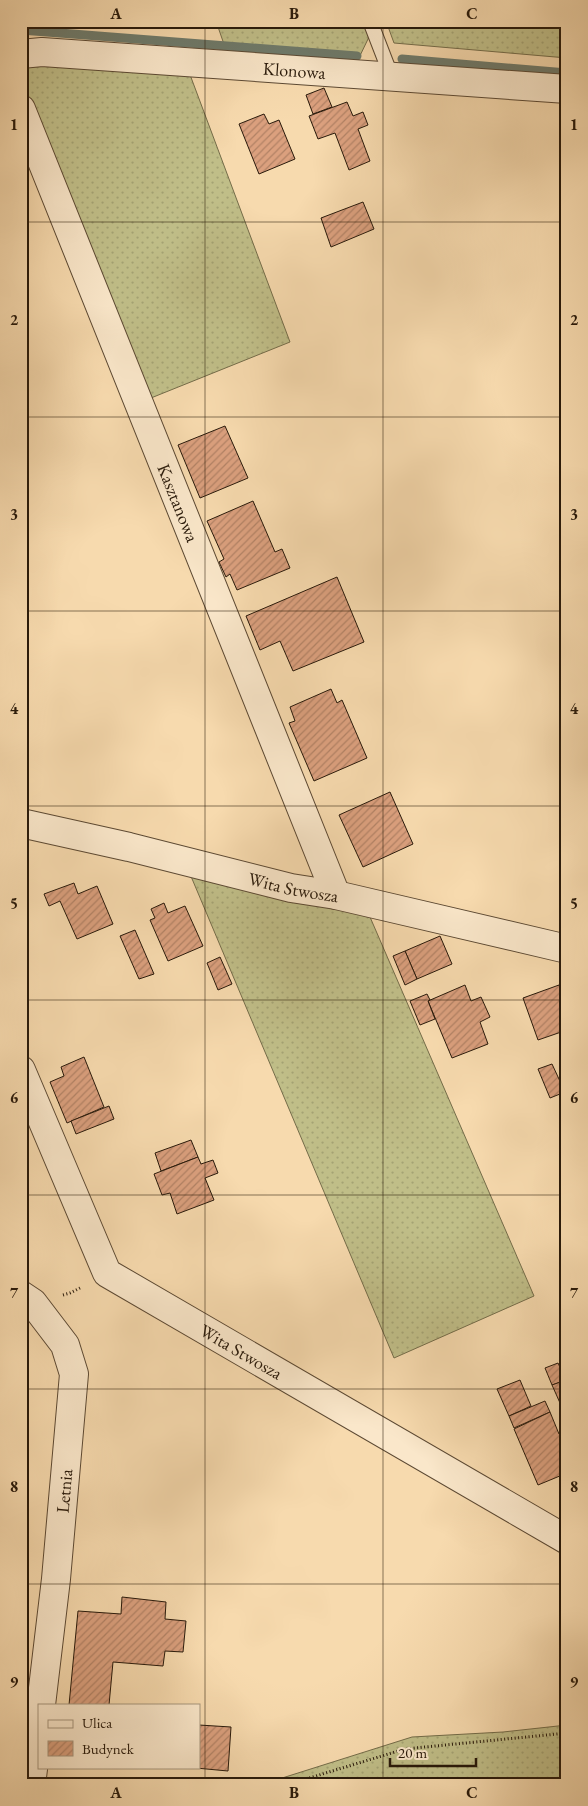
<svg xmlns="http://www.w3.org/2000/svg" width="588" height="1806" font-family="'EB Garamond',serif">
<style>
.grass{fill:url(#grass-dots);stroke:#746c49}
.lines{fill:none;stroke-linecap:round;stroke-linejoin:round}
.stream{stroke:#6e7a6b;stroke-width:9}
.building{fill:url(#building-hatch);stroke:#28190a}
.lane-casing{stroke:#5c4933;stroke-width:16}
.street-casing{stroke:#5c4933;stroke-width:30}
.path{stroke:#28190a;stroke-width:3;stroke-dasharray:1 2.5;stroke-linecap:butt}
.lane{stroke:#fae7ca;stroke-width:14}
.street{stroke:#fae7ca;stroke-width:28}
.grid{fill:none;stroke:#28190a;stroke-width:1;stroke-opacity:0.55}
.labels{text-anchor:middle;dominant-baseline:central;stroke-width:4;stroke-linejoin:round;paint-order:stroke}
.street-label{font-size:18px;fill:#28190a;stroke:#fae7ca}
.neatline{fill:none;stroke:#28190a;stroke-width:2}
.grid-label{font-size:16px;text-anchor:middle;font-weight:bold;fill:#28190a}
</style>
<defs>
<pattern id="grass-dots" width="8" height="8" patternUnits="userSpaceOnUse" patternTransform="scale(1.25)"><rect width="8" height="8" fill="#c0be88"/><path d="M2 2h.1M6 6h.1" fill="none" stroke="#a5a374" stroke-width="1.8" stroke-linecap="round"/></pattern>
<pattern id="building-hatch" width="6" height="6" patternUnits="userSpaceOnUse" patternTransform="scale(1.25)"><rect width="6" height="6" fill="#dba07e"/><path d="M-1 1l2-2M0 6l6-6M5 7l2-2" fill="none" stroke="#b28265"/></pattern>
</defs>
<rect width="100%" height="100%" fill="#f7daae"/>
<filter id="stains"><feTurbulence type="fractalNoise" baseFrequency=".004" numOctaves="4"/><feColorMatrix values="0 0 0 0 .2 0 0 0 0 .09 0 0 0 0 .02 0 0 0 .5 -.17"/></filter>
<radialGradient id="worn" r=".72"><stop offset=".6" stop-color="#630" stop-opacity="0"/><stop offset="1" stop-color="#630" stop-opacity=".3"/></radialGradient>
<!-- grass -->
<g class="grass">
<polygon points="216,21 362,21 369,37 355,66 228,56"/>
<polygon points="386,21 567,21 567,58 394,43"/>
<polygon points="25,60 189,72 290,342 146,400 21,93 21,67"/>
<polygon points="190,874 370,917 534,1296 394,1358"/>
<polygon points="567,1725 567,1785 260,1785 412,1737 503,1732"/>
</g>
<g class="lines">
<!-- stream -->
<g class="stream">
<polyline points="21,30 357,56"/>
<polyline points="402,59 567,73"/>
</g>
</g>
<!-- building -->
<g class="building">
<polygon points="324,88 332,107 313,114 306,95"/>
<polygon points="347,102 353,116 363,112 368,125 358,129 370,161 349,170 335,133 318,139 309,116"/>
<polygon points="264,114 269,124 279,120 295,159 259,174 239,124"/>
<polygon points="363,202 374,229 331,247 321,218"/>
<polygon points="225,426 248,478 200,498 178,445"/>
<polygon points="253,501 275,552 282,549 290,568 237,590 230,574 226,577 219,562 224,559 207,521"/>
<polygon points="337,577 364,642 293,671 280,641 260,650 246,616"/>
<polygon points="331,689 337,703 342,700 367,758 314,781 289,723 295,721 290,707"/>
<polygon points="390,792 413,844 363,867 339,815"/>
<polygon points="74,883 78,894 97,886 113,924 77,939 60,901 49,906 44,894"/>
<polygon points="164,903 168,913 185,906 203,946 168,961 150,920 155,918 151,909"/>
<polygon points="135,930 154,974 139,979 120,936"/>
<polygon points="440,936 452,964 417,979 405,951"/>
<polygon points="405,951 417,979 405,985 393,956"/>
<polygon points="220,957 232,984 218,990 207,963"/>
<polygon points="465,985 471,1001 481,997 490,1017 480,1022 488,1044 452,1058 428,1001"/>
<polygon points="559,985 567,1004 567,1030 538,1040 523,998"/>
<polygon points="427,994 430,1000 428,1001 435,1019 420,1025 410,1001"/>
<polygon points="84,1057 104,1107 67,1123 50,1082 64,1076 61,1067"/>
<polygon points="552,1064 565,1092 550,1098 538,1069"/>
<polygon points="109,1106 114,1119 76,1134 71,1121"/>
<polygon points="191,1140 198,1157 161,1171 155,1153"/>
<polygon points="198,1157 201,1164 213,1160 218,1173 205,1178 214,1200 177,1214 170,1193 162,1195 154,1174"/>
<polygon points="558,1363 566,1380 552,1385 545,1368"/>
<polygon points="520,1380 531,1406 509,1416 497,1389"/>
<polygon points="566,1380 567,1411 564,1412 552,1385"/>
<polygon points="545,1401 550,1412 514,1428 509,1416"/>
<polygon points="550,1412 559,1434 567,1431 567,1448 565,1449 567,1473 538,1485 514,1429"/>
<polygon points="122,1597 166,1602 165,1619 186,1621 183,1652 165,1651 163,1666 113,1662 109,1705 69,1705 78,1611 121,1614"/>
<polygon points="199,1725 231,1727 228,1771 185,1767 199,1767"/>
</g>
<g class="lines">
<!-- lane casing -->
<g class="lane-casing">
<polyline id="lane" points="370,21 392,78"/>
</g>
<!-- street casing -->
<g class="street-casing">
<g id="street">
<path id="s1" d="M21,54L42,52L567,89"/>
<path id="s2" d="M21,109L336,895"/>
<path id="s3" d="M21,823L129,847L291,888L336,895L567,949"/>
<path id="s4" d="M21,1070L107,1273L567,1540"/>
<polyline points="21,1295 33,1303 65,1345 74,1374 56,1579 41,1705"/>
<polyline points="31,1785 39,1721"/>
</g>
</g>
<!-- path -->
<g class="path">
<polyline points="63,1295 70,1293 82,1287"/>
<polyline points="286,1785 405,1749 567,1733"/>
</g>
<!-- lane -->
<use href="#lane" class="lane"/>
<!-- street -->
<use href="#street" class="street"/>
</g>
<!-- grid -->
<path class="grid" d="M205,21V1785M383,21V1785M21,222H567M21,417H567M21,611H567M21,806H567M21,1000H567M21,1195H567M21,1389H567M21,1584H567"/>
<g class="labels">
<!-- street labels -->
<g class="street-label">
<text stroke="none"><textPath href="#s1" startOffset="274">Klonowa</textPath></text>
<text stroke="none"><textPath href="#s2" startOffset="424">Kasztanowa</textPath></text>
<text stroke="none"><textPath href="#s3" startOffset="280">Wita Stwosza</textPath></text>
<text stroke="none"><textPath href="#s4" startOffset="376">Wita Stwosza</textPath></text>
<text transform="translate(64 1491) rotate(-85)">Letnia</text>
</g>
</g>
<!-- margin -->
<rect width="588" height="1806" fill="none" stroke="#f7daae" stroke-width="55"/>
<!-- legend -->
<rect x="38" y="1704" width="162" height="65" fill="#fae7ca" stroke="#a6957d"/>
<rect x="48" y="1720" width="25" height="8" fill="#fae7ca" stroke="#a6957d"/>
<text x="82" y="1728" font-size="15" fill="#28190a">Ulica</text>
<rect x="48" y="1741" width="25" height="15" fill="url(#building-hatch)" stroke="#a6957d"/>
<text x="82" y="1754" font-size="15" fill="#28190a">Budynek</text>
<!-- scale -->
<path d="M390 1758v8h86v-8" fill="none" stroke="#28190a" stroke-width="2.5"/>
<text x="398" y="1758" font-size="15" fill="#28190a" stroke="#fae7ca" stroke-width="4" paint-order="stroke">20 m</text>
<rect x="28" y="28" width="532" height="1750" class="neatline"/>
<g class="grid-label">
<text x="116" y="19">A</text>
<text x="294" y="19">B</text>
<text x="472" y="19">C</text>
<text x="14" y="130">1</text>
<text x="574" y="130">1</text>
<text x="14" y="325">2</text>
<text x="574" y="325">2</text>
<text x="14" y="520">3</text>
<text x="574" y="520">3</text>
<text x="14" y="714">4</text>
<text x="574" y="714">4</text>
<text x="14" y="909">5</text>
<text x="574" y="909">5</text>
<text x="14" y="1103">6</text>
<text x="574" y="1103">6</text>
<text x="14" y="1298">7</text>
<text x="574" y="1298">7</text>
<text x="14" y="1492">8</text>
<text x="574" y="1492">8</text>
<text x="14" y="1687">9</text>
<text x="574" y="1687">9</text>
<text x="116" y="1798">A</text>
<text x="294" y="1798">B</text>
<text x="472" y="1798">C</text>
</g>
<rect width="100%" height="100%" filter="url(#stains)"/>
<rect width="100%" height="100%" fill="url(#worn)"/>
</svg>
